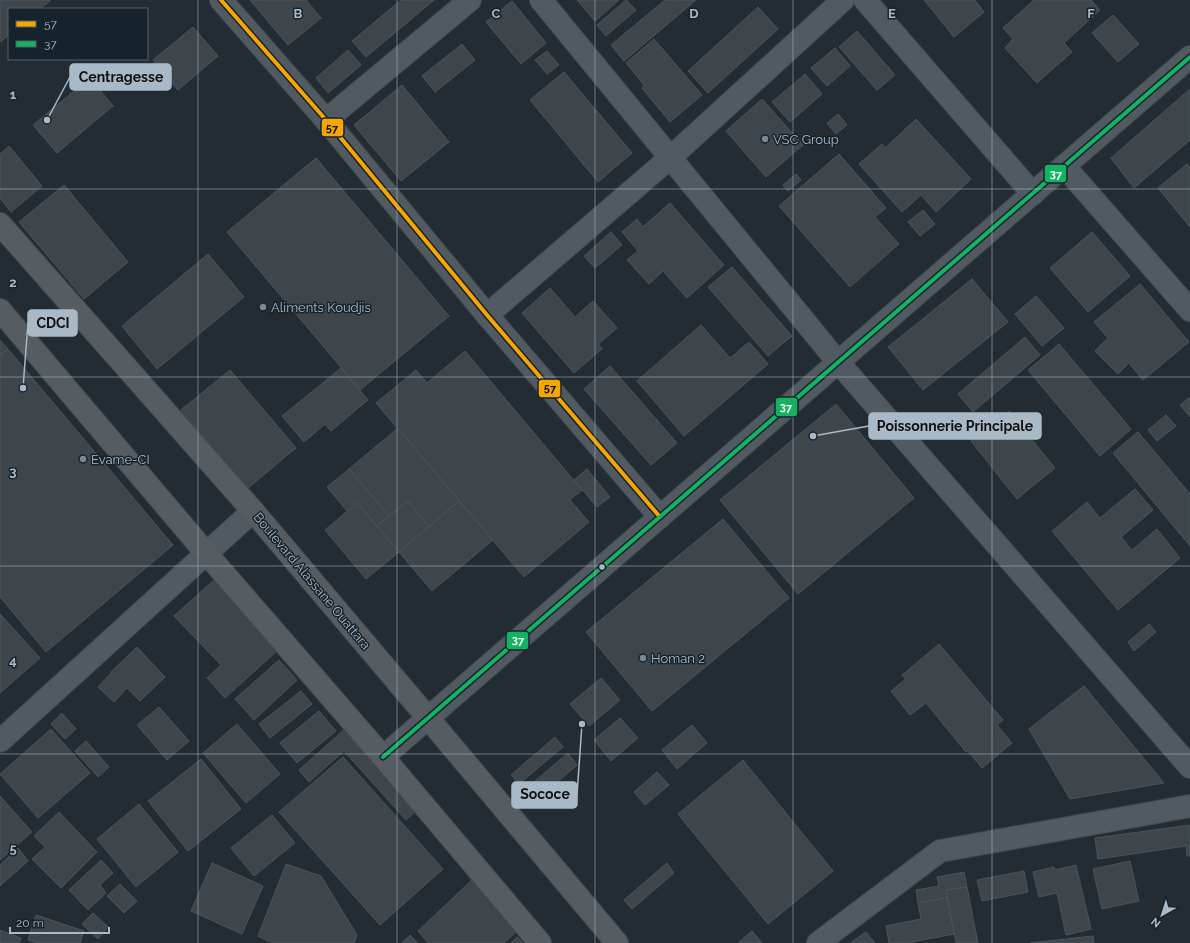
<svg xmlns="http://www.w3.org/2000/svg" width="1190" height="943" font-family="Raleway,sans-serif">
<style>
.building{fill:#3e464c;stroke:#4a545a}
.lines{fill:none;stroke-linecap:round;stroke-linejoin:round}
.minor-casing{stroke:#41484d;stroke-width:24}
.primary-casing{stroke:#40494f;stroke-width:24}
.minor{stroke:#525a61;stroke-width:22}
.primary{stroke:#555d62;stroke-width:22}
.bus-1-casing{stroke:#17232c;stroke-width:7}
.bus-2-casing{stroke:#17232c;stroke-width:7}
.bus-1{stroke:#f7a600;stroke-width:4}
.bus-2{stroke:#13b361;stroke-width:4}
.grid{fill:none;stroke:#aab9c6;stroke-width:1;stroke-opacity:0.55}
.poi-dot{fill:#7b8892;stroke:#17232c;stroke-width:1.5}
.bus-dot{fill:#aab9c6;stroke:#17232c;stroke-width:1.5}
.labels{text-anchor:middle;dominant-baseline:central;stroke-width:3;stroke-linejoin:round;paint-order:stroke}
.poi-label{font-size:13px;fill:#aab9c6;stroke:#17232c;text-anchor:start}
.street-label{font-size:13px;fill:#aab9c6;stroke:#17232c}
.grid-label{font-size:13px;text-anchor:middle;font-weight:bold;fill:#aab9c6;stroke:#17232c;stroke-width:3;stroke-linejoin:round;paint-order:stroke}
.leader{fill:none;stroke:#aab9c6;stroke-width:1.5}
.callout-dot{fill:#aab9c6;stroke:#17232c;stroke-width:1.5}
.callout{fill:#aab9c6;stroke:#aab9c6;stroke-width:1.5}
.callout-label{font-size:14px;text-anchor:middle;font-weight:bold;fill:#111}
.line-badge{stroke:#17232c;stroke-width:1.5}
.badge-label{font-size:11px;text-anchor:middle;font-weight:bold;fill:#fff}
.pale-badge-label{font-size:11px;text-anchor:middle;font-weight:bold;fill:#111}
</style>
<rect width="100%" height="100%" fill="#232c32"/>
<!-- building -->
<g class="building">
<polygon points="0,0 51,0 40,9 9,9 9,35 0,42"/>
<polygon points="250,0 306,0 321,18 288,45"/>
<polygon points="401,0 434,0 366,57 352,41"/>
<polygon points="577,0 619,0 595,21"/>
<polygon points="626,0 636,10 606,36 597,25"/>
<polygon points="665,0 696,0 624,61 611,45"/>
<polygon points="924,0 975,0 984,12 954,37"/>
<polygon points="1034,0 1091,0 1100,10 1064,43 1072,52 1037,83 1005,48 1013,39 1003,28"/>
<polygon points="512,1 546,43 521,64 486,22"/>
<polygon points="758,7 778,29 708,93 688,71"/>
<polygon points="1113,15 1139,44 1118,62 1092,33"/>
<polygon points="193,27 218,56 178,90 153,60"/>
<polygon points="857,31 895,75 877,90 839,47"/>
<polygon points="654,39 702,95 670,122 642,88 644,85 626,63"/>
<polygon points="462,44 475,60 435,92 422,76"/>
<polygon points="835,48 850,66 827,86 811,68"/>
<polygon points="348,50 361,65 328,93 316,78"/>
<polygon points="547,51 559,65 547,74 535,60"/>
<polygon points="564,72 632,153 598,182 530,100"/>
<polygon points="805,74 822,94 790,122 772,102"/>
<polygon points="90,78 113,106 57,153 33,125"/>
<polygon points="402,85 449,142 401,181 354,125"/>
<polygon points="1190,89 1190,140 1134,188 1111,158"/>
<polygon points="762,99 803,145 766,177 726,131"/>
<polygon points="838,114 847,125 836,134 827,123"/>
<polygon points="916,119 971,179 936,212 921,195 902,212 859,164 882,144 885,148"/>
<polygon points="9,146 42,186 11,212 0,198 0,154"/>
<polygon points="839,154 886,208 875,217 899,244 850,287 779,206"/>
<polygon points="316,158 449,316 360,390 227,232"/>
<polygon points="1187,164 1190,168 1190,227 1158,188"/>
<polygon points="796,174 801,180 788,191 783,185"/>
<polygon points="64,185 128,262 84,299 19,222"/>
<polygon points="670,203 724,265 687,298 663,271 649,284 627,260 638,251 622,232 637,219 643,227"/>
<polygon points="923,210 935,224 920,236 908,222"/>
<polygon points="611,232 622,245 595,268 584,256"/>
<polygon points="1092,232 1130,276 1088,312 1050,268"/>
<polygon points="208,254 244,297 157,369 122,326"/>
<polygon points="732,267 792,336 768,356 708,287"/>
<polygon points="972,279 1008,322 923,390 888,347"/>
<polygon points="1140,284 1189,342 1143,380 1129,363 1118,374 1095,351 1108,338 1094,322"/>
<polygon points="550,288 575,317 593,301 617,328 598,344 602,349 574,373 522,313"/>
<polygon points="1036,296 1064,328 1042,346 1015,314"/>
<polygon points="701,325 730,358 749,342 768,364 684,436 637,381"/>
<polygon points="1025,337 1040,355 973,412 958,394"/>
<polygon points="0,340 8,349 0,355"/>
<polygon points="1059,344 1131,429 1100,456 1028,370"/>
<polygon points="8,349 173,545 46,652 0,597 0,355"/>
<polygon points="465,351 582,490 570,500 589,522 524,577 376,403 416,370 427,383"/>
<polygon points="610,366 677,443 651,465 584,389"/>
<polygon points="341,368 368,400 331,431 325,424 304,442 282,416"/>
<polygon points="230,370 296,448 247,489 181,410"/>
<polygon points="1190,397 1190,417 1180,405"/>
<polygon points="836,404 914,498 798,594 720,500"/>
<polygon points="1009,411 1055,468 1017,499 971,441"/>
<polygon points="1166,415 1176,426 1157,441 1148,430"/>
<polygon points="398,428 459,501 429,527 408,501 389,516 349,469"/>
<polygon points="1138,432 1190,494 1190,546 1113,453"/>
<polygon points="349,469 389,516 377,526 357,503 347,511 327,487"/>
<polygon points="587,469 610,497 597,507 574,480"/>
<polygon points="1135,489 1153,510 1121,537 1132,550 1157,529 1180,558 1118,610 1052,531 1087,502 1100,518"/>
<polygon points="408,501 429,527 399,552 377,526"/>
<polygon points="459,501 493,540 432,591 399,552"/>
<polygon points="357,503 399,552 366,579 325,530"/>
<polygon points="723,519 789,598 652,711 586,632"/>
<polygon points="215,579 279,649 225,698 207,678 221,665 174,616"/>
<polygon points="0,614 40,658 0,693"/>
<polygon points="1149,624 1156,632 1134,651 1128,642"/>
<polygon points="939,644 1003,720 997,725 1012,743 982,768 967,750 966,752 926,703 910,715 891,691 906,679 902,675"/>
<polygon points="137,647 165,677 140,701 127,688 114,702 98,687 112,672 111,672"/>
<polygon points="279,660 297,680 254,720 235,699"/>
<polygon points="601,678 620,700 589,726 570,704"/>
<polygon points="1084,686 1164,783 1070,799 1029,729"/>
<polygon points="301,691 312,704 270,738 259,724"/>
<polygon points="159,707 189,741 167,760 137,725"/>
<polygon points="319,711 336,731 297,763 280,743"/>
<polygon points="62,713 76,729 65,739 51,724"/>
<polygon points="620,718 638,738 611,761 594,740"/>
<polygon points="237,724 280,774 246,803 203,753"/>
<polygon points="692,725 707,743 677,769 662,750"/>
<polygon points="346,728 418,809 406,820 344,751 309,782 299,770"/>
<polygon points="51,729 90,773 38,818 0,774"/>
<polygon points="555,737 563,747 519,784 511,775"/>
<polygon points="86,741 109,767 98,777 75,751"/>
<polygon points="568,753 577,765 532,804 522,792"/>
<polygon points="343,757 443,869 380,925 279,812"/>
<polygon points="201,759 241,809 188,851 148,801"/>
<polygon points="743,760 833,871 768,924 678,814"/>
<polygon points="657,772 669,785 645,805 634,792"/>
<polygon points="0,796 32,832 0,860"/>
<polygon points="139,804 178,852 136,887 97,839"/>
<polygon points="59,812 97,852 61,888 32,859 45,847 34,836"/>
<polygon points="272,815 295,843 254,876 231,848"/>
<polygon points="1190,825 1190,856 1187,856 1186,846 1098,859 1095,838"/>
<polygon points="18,848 28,861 0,886 0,865"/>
<polygon points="101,860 113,873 100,885 106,893 88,910 69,890"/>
<polygon points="1130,861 1139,901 1102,909 1093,869"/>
<polygon points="212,863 263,886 242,934 191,911"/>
<polygon points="667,863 674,873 632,909 624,900"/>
<polygon points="286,864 321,876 357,935 354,943 273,943 258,936"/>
<polygon points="1076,865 1091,929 1066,935 1057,893 1039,897 1033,872 1054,867 1055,870"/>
<polygon points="1024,871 1028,892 982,901 977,880"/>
<polygon points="964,872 967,887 946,890 947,898 918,903 916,890 939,886 937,877"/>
<polygon points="473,879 519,929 504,943 428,943 418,931"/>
<polygon points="120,884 137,901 124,913 107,896"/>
<polygon points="967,887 978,943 956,943 946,890"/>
<polygon points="947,898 954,934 907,943 889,943 886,926 921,919 918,903"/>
<polygon points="93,913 108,927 98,939 82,924"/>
<polygon points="36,915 84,931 80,943 38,943 28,940"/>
<polygon points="0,930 21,938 19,943 0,943"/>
<polygon points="752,931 762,943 738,943"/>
<polygon points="866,932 875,943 850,943"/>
<polygon points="410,935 418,943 402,943"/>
<polygon points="1093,936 1094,943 1030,943"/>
<polygon points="517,937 523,943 511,943"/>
</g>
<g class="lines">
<!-- minor casing -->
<g class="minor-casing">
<g id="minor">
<polyline points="221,0 326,120 487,315 660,517"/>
<polyline points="541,0 838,362 1190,767"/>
<polyline points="865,0 1033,194"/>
<polyline points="326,120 470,0"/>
<polyline points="1064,166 1190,310"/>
<polyline points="487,315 671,157 843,0"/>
<polyline points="0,741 253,511"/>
<polyline points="383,757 1190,57"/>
<polyline points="818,943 940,851 1190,806"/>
</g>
</g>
<!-- primary casing -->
<g class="primary-casing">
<g id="primary">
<polyline points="0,224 253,511 428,718 617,943"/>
<polyline points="0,310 206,553 383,757 540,943"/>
</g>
</g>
<!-- minor -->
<use href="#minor" class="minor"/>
<!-- primary -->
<use href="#primary" class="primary"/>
<!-- bus-1 casing -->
<g class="bus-1-casing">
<polyline id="bus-1" points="221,0 326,120 487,315 660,517"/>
</g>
<!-- bus-2 casing -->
<g class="bus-2-casing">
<polyline id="bus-2" points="383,757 1190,57"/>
</g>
<!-- bus-1 -->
<use href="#bus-1" class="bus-1"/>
<!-- bus-2 -->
<use href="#bus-2" class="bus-2"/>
</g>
<!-- grid -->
<path class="grid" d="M198,0V943M397,0V943M595,0V943M793,0V943M992,0V943M0,189H1190M0,377H1190M0,566H1190M0,754H1190"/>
<!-- markers -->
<g class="poi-dot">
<circle cx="765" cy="139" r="4"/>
<circle cx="263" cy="307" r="4"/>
<circle cx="83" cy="459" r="4"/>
<circle cx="643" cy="658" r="4"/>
</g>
<circle class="bus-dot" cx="602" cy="567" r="3.5"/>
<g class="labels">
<!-- poi labels -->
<g class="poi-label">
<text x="773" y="139">VSC Group</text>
<text x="271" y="307">Aliments Koudjis</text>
<text x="91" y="459">Evame-CI</text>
<text x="651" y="658">Homan 2</text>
</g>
<!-- street labels -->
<g class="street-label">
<text transform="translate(312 581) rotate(50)">Boulevard Alassane Ouattara</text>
</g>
</g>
<g class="grid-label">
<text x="298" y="18">B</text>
<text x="496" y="18">C</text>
<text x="694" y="18">D</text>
<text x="892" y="18">E</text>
<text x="1091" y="18">F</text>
<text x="13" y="99">1</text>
<text x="13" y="287">2</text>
<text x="13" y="476">3</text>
<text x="13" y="665">4</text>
<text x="13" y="853">5</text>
</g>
<!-- callouts -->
<path class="leader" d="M47 120L70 77M23 388L28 323M813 436L869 426M582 724L577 795"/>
<g class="callout-dot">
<circle cx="47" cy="120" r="4"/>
<circle cx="23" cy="388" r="4"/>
<circle cx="813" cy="436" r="4"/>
<circle cx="582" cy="724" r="4"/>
</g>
<g class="callout">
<rect x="70" y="64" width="101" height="26" rx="4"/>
<rect x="28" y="310" width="49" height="26" rx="4"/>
<rect x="869" y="413" width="172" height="26" rx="4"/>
<rect x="512" y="782" width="65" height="26" rx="4"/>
</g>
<g class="callout-label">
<text x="121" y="82">Centragesse</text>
<text x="53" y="328">CDCI</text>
<text x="955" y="431">Poissonnerie Principale</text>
<text x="545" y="799">Sococe</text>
</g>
<g class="line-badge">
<rect x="321" y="118" width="23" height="19" rx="4" fill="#f7a600"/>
<rect x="1044" y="164" width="23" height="19" rx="4" fill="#13b361"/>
<rect x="538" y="379" width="23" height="19" rx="4" fill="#f7a600"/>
<rect x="775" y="397" width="23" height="20" rx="4" fill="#13b361"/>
<rect x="506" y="631" width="23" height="19" rx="4" fill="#13b361"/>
</g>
<g class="badge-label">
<text x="1056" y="178">37</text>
<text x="786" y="411">37</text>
<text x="518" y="644">37</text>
</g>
<g class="pale-badge-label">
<text x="332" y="132">57</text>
<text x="550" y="392">57</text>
</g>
<!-- legend -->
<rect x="8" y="8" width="140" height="52" fill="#17232c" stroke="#525f6a"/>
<rect x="16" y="21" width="20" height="6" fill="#f7a600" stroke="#525f6a"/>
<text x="44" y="28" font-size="12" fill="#aab9c6">57</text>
<rect x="16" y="41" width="20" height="6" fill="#13b361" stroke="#525f6a"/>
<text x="44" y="48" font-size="12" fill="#aab9c6">37</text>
<!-- north arrow -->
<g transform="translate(1162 915) rotate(219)" stroke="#17232c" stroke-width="3" paint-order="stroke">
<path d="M0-3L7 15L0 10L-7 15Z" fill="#aab9c6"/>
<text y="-6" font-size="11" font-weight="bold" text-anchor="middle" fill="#aab9c6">N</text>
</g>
<!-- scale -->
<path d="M10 927v6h99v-6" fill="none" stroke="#aab9c6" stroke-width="2"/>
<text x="16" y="927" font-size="12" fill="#aab9c6" stroke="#17232c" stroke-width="3" paint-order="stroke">20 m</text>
</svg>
